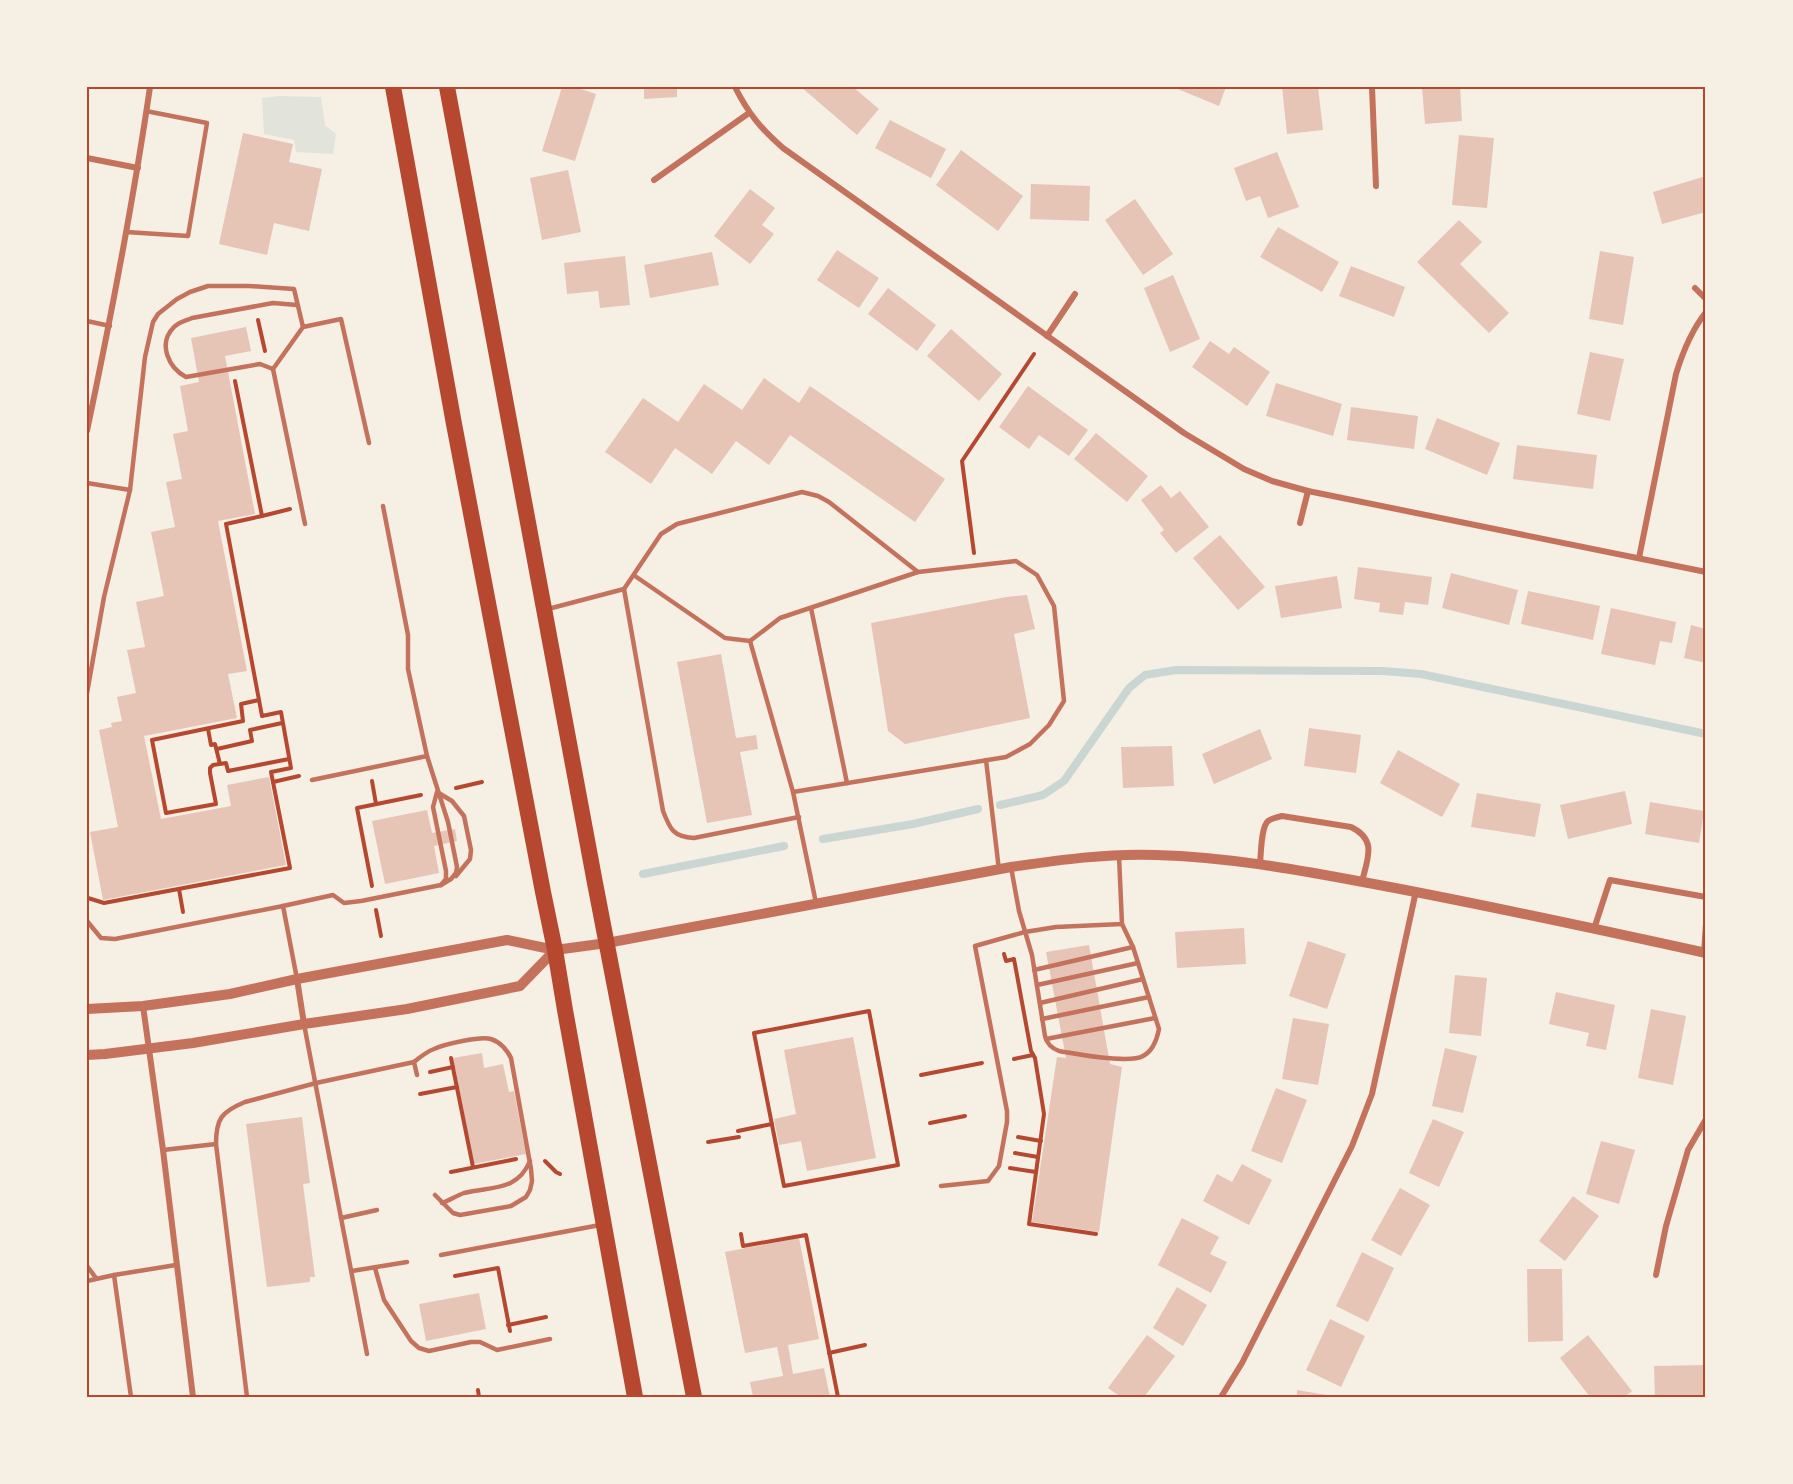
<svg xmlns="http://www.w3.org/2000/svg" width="1793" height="1484" font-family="'Nunito Sans',sans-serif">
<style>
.green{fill:#e2e4dc}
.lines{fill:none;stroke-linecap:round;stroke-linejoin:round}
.stream{stroke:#c9d6d2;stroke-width:8}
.building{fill:#e6c5b7}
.path{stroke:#b5482f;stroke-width:4}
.service{stroke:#c5725c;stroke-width:4.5}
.minor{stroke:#c5725c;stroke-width:6}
.tertiary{stroke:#c5725c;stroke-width:10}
.trunk{stroke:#b5482f;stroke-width:16}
.neatline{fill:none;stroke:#b5482f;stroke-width:2}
</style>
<rect width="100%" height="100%" fill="#f6efe4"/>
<!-- green -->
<polygon class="green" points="279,96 321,97 325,125 336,134 333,154 296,152 294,140 264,134 262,98"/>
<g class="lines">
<!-- stream -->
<g class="stream">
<polyline points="1000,805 1043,795 1064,781 1129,688 1145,675 1176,670 1383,671 1421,674 1706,734"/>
<polyline points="823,839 913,824 978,809"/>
<polyline points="643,874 784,846"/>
</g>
</g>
<!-- building -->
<g class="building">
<polygon points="562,87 575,87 596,94 575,161 542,151"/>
<polygon points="644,87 677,87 677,97 644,99"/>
<polygon points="801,87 853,87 879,109 857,135"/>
<polygon points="1173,87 1226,87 1219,106"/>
<polygon points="1282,87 1318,87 1323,130 1287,134"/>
<polygon points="1422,87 1460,87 1462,121 1425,124"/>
<polygon points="890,120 946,149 931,178 875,148"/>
<polygon points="243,133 293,144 289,162 322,169 309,231 274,223 267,255 219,244"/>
<polygon points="1459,135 1494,138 1487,208 1452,205"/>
<polygon points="961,150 1023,196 998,231 936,185"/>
<polygon points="1277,152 1299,207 1268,218 1260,196 1246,201 1234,168"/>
<polygon points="568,170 581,232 542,240 530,178"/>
<polygon points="1706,176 1706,212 1662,224 1653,192"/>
<polygon points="1031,184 1090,186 1089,221 1030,219"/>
<polygon points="750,189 775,208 762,225 774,234 750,264 714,236"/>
<polygon points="1135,199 1173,254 1143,275 1105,220"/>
<polygon points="1459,220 1482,242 1460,264 1509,313 1489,333 1417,262"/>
<polygon points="1278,227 1339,262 1322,292 1260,257"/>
<polygon points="837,250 879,278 859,308 817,280"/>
<polygon points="1600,251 1634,257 1623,325 1589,319"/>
<polygon points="712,252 719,285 650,298 644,265"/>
<polygon points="625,256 630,305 600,308 598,291 567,294 564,263"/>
<polygon points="1351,266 1405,287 1394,317 1339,296"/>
<polygon points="1173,275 1200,339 1170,352 1144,288"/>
<polygon points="888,288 936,325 917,351 868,314"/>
<polygon points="246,327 251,351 225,356 255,514 218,521 247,671 228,674 237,718 144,736 161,819 231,806 227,785 269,777 286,865 103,900 90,832 118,827 99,730 112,727 111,723 122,721 117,697 136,693 127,650 145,647 136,602 164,596 151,532 175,527 166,482 182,479 173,434 188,431 180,386 199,382 191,338"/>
<polygon points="951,329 1002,374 979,401 927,356"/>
<polygon points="1210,341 1229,354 1234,347 1270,372 1247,406 1192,367"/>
<polygon points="1590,352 1624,359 1610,421 1577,414"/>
<polygon points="764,378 799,403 810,386 945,479 915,522 790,435 769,465 736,441 712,474 675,448 651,484 605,452 643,398 678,422 704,384 742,410"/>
<polygon points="1276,383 1342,404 1333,436 1266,416"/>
<polygon points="1028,386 1088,430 1069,456 1039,435 1029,449 999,427"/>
<polygon points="1351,407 1418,416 1414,449 1347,440"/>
<polygon points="1437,418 1500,443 1487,475 1425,449"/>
<polygon points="1096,433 1148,476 1127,502 1074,459"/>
<polygon points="1517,445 1597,455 1593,489 1513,479"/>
<polygon points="1161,485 1171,498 1180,491 1209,527 1176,553 1160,533 1164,530 1141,500"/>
<polygon points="1220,535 1265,587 1238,610 1193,558"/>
<polygon points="1358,567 1432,577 1428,605 1405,602 1403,615 1379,612 1380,603 1354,599"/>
<polygon points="1451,573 1518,590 1509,625 1442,608"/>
<polygon points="1337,576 1342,608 1281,618 1275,586"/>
<polygon points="1528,591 1600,606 1593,640 1521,624"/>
<polygon points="1027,595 1035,629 1014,634 1030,718 905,744 888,731 871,623 1006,597"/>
<polygon points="1611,608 1676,622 1672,643 1660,641 1655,665 1601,654"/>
<polygon points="1691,625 1706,629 1706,663 1684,658"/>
<polygon points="721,654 736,738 756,735 758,749 740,752 752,815 707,823 677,662"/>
<polygon points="1309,728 1361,735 1356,773 1304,766"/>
<polygon points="1260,729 1272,759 1214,784 1202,754"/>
<polygon points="1172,746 1174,786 1123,788 1121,747"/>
<polygon points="1398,750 1460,784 1442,817 1380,783"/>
<polygon points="1625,791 1632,824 1568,839 1560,805"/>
<polygon points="1477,793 1541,804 1535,837 1471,827"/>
<polygon points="1650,802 1704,811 1699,843 1645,834"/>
<polygon points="427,810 432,833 455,829 457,841 434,846 439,873 385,884 372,821"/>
<polygon points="1244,928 1246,964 1177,968 1175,932"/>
<polygon points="1308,941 1346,954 1327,1009 1289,996"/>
<polygon points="1089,945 1110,1064 1122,1067 1099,1232 1032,1222 1057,1057 1066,1058 1046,952"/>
<polygon points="1455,975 1487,978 1481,1036 1449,1033"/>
<polygon points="1556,992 1615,1005 1606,1050 1586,1046 1589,1033 1549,1024"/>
<polygon points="1651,1009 1686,1016 1673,1085 1638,1078"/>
<polygon points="1293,1018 1329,1024 1318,1085 1282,1079"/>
<polygon points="853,1037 876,1158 807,1171 801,1141 779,1145 774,1119 796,1114 784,1050"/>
<polygon points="1445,1048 1477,1056 1463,1113 1432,1106"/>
<polygon points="482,1053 484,1068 503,1064 509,1092 514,1091 526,1154 474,1164 453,1058"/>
<polygon points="1276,1088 1307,1100 1282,1163 1251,1151"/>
<polygon points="302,1117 310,1183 303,1184 315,1277 310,1277 310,1282 267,1287 246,1124"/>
<polygon points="1433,1119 1464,1132 1439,1187 1409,1173"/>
<polygon points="1601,1141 1635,1150 1619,1204 1586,1194"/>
<polygon points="1242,1164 1272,1180 1249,1225 1203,1201 1217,1174 1232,1182"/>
<polygon points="1400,1188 1430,1205 1401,1256 1371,1240"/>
<polygon points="1573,1196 1599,1216 1565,1261 1539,1241"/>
<polygon points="1182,1218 1219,1237 1210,1254 1227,1262 1211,1293 1158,1265"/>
<polygon points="799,1238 819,1339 788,1345 793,1374 824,1368 830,1397 753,1397 750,1382 783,1376 777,1347 745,1353 725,1252"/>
<polygon points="1362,1252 1394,1268 1368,1322 1336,1306"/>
<polygon points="1527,1269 1562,1269 1563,1341 1528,1342"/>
<polygon points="1177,1287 1207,1305 1183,1346 1153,1328"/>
<polygon points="479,1293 486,1329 426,1341 419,1304"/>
<polygon points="1330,1319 1365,1336 1341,1387 1306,1370"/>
<polygon points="1147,1335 1175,1356 1144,1397 1121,1397 1108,1388"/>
<polygon points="1588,1335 1632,1391 1624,1397 1590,1397 1560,1358"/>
<polygon points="1706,1365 1706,1397 1655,1397 1654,1366"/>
<polygon points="1297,1390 1333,1396 1333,1397 1297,1397"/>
</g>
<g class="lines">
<!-- path -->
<g class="path">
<polyline points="258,320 265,351"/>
<polyline points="262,516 290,509"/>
<polyline points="974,553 962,461 1034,354"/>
<polyline points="259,700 241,704 243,721 152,740 166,813 216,804 210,773 210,768 213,765 226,763 228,771 289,759"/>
<polyline points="208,729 211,745 215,744 220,764"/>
<polyline points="217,749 252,741 250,730 282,723"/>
<polyline points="372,781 376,804"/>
<polyline points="273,782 299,776"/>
<polyline points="456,788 482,782"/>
<polyline points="372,886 357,808 421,795"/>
<polyline points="179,889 183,912"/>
<polyline points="88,898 104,903 290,868 271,772 291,768 281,712 262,716 226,524 262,516 235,381"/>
<polyline points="376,910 381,936"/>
<polyline points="1004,954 1006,961 1014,959 1031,1051 1035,1058 1044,1114 1029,1224 1096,1234"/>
<polygon points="869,1011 898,1165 784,1186 754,1033"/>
<polyline points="451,1058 473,1167"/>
<polyline points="1014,1059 1033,1055"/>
<polyline points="430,1072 453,1067"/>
<polyline points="921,1075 982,1063"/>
<polyline points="420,1094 457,1087"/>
<polyline points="930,1123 965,1116"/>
<polyline points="738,1131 772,1124"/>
<polyline points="1018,1137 1041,1141"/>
<polyline points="708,1142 739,1137"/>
<polyline points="1015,1153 1038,1157"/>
<polyline points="545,1161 556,1172 560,1174"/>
<polyline points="1010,1168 1036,1172"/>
<polyline points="451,1172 516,1159"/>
<polyline points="741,1234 743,1246 806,1235 838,1397"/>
<polyline points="455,1276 498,1268 510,1331"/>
<polyline points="508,1325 546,1317"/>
<polyline points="829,1353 865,1345"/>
<polyline points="478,1390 479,1397"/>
</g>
<!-- service -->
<g class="service">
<polyline points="126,232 188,236 207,123 146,111"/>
<polyline points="87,321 110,326"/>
<polyline points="303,327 273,369 305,524"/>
<path d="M273,369L260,364L186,377C169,368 157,344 174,327C179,322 185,321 192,318L273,303L297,305"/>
<polyline points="87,483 130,490 104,597 87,693"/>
<polyline points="130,490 145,357 153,322 158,314 177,299 190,292 208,286 249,286 294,289 303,327 341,319 369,443"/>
<polyline points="635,576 725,638 750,641 793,792"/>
<path d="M624,589L663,811C670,829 673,837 694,838L799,817"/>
<polyline points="811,608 847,783"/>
<polyline points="548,609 624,589 661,534 677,524 802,492 818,496 829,502 918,572 1016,561 1037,575 1054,606 1064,701 1049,725 1030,744 1006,757 793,792 816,903"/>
<polyline points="750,641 780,618 918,572"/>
<polyline points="986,760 999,870"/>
<polyline points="312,780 427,756 408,669 408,635 383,506"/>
<path d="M1011,867L1019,911L1032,955L1045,1036C1047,1044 1051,1048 1059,1051C1077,1054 1129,1064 1143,1056C1153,1051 1157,1039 1159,1029L1133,947L1122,924"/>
<polyline points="441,885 446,879 446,871 433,807 437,792 452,801 464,816 471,850 470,859 456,876"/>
<polyline points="87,921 101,938 115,939 283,906"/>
<polyline points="1034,970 1133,947"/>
<polyline points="297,979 283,906 333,895 344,903 361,901 441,885 451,879 456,873 457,867 448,822 427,756"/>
<polyline points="1037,985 1138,963"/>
<polyline points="1040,1003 1143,979"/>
<polyline points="1042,1019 1149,997"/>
<polyline points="304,1024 367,1354"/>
<polyline points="1046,1039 1155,1018"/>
<path d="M414,1062C420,1057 426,1052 434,1049C445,1044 480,1036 491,1039C500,1042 507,1050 511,1058L531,1169L532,1181L530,1190L526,1197L511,1206L460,1215L453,1213L435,1195"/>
<polyline points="163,1150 216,1144"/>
<polyline points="941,1186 988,1181 999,1166 1007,1122 1007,1111 975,946 1025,932 1056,927 1122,924 1119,856"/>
<path d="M442,1203C450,1200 456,1196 464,1193C491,1186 517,1192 530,1161"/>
<polyline points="341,1218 377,1210"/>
<polyline points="441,1255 600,1225"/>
<polyline points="87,1266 96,1278"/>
<polyline points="375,1268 384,1300 411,1341 419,1348 429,1351 471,1342 480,1342 497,1350 550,1339"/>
<polyline points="352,1271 407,1262"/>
<polyline points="114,1275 131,1397"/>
<polyline points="87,1281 114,1275 176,1265"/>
<path d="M247,1397L216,1144C216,1119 221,1112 245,1102L316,1083L414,1062L417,1075"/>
</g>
<!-- minor -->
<g class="minor">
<path d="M735,87C748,113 761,129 783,148L1184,433L1244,469L1272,481L1308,491L1706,572"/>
<polyline points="1372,87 1376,186"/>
<polyline points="87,158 138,168"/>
<polyline points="654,180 749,113"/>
<polyline points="1695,288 1706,299"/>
<polyline points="1047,336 1075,294"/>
<path d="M87,431C111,317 133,203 150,87"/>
<polyline points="1300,523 1308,491"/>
<path d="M1639,558L1676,374C1683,351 1691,331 1706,312"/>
<path d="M1260,864C1261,854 1261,827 1268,821C1272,818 1278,817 1282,816L1351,827C1378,840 1367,859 1362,882"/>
<polyline points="1594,929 1610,880 1706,897"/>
<polyline points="1704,953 1706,924"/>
<polyline points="297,979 304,1024"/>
<polyline points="143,1006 163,1150 193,1397"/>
<polyline points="1656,1275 1666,1226 1688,1150 1706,1119"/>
<polyline points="1221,1397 1242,1363 1352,1146 1372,1094 1416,891"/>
</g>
<!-- tertiary -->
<g class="tertiary">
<path d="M87,1009L143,1006L230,994L297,979L507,940L555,950L607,943L1011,867C1059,860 1108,853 1156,855C1226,857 1294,869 1363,882C1478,903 1592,928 1706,953"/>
<polyline points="87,1055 105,1054 193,1043 304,1024 407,1009 520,986 555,950"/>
</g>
<!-- trunk -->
<g class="trunk">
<polyline points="393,87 454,424 543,892 555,950 565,1010 635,1397"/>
<polyline points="447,87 595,883 694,1397"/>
</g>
</g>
<!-- border -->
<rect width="1793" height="1484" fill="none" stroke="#f6efe4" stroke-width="177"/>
<rect x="88" y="88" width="1616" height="1308" class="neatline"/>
</svg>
